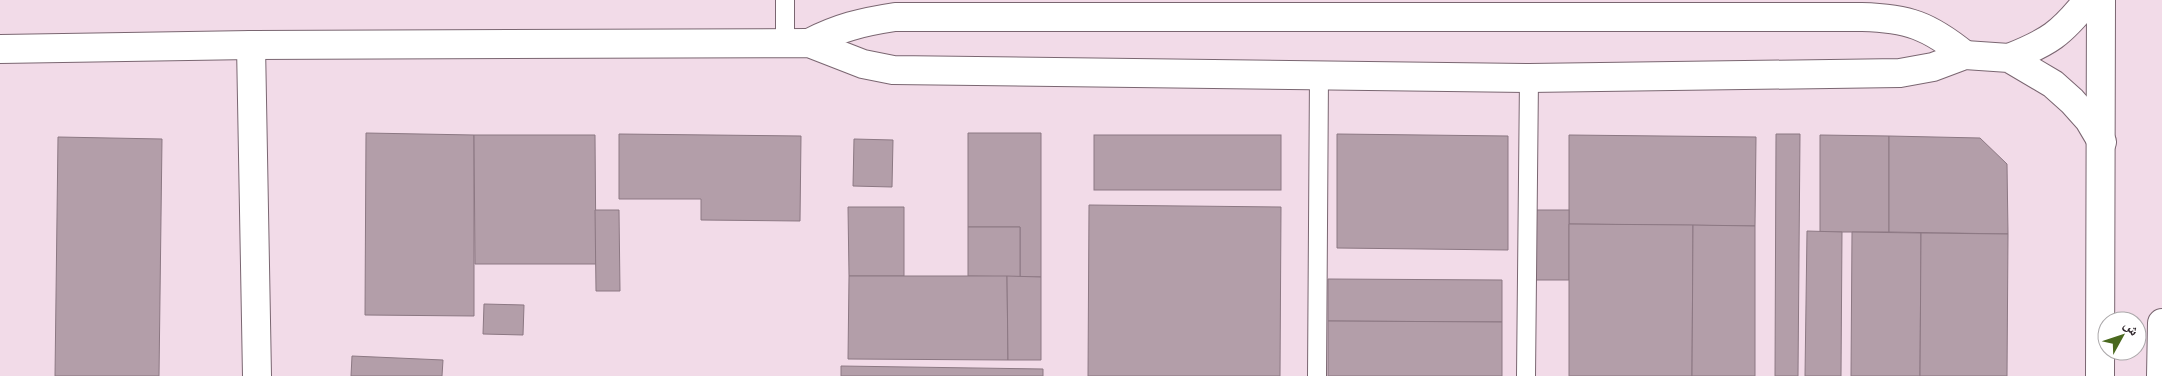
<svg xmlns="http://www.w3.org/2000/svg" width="2162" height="376" font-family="Arial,'Noto Naskh Arabic',sans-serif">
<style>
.building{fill:#b39ea9;stroke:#8c7883}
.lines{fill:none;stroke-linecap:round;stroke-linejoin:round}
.lane-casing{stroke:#7a6671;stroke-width:20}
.street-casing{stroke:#7a6671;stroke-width:30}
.secondary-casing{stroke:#7a6671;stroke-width:30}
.lane{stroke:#fff;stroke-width:18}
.street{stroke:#fff;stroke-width:28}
.secondary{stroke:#fff;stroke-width:28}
</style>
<rect width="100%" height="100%" fill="#f2dbe8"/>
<!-- building -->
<g class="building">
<polygon points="366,133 474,135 474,316 365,315"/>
<polygon points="968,133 1041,133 1041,277 1020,277 1020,227 968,227"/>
<polygon points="619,134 801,136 800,221 701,220 701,199 619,199"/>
<polygon points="1337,134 1508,136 1508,250 1337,248"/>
<polygon points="1776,134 1800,134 1798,376 1775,376"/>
<polygon points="474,135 595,135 596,264 475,264"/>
<rect x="1094" y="135" width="187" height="55"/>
<polygon points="1569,135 1756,137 1755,226 1569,224"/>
<polygon points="1820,135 1889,136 1889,232 1820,232"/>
<polygon points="1889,136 1980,138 2007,164 2008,234 1889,232"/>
<polygon points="58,137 162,139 159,376 55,376"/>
<polygon points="854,139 893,140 892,187 853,186"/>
<polygon points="1089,205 1281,207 1280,376 1088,376"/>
<polygon points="848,207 904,207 904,276 849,276"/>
<polygon points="595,210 619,210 620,291 596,291"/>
<rect x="1533" y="210" width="36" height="70"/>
<polygon points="1569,224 1693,225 1692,376 1569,376"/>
<polygon points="1693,225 1755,226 1755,376 1692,376"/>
<polygon points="968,227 1020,227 1020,277 968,276"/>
<polygon points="1807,231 1842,232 1841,376 1805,376"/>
<polygon points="1852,232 1921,233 1920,376 1851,376"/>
<polygon points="1921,233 2008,234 2007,376 1920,376"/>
<polygon points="849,276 1007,276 1008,360 848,359"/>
<polygon points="1007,276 1041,277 1041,360 1008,360"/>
<polygon points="1328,279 1502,280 1502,322 1328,321"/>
<polygon points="484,304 524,305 523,335 483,334"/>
<polygon points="1328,321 1502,322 1502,376 1328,376"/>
<polygon points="352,356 443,360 442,376 351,376"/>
<polygon points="841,366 1043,369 1043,376 841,376"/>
</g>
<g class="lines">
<!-- lane casing -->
<g class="lane-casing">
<g id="lane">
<polyline points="785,43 785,0"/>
<polyline points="1317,376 1319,75"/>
<polyline points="1526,376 1529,78"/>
</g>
</g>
<!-- street casing -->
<g class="street-casing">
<g id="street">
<path d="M809,43C838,28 862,22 895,17H1862C1908,18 1929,26 1965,55"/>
<polyline points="251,45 257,376"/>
<polyline points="0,49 251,45 809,43 863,64 893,70 1529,78 1900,73 1933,67 1965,55 2009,58 2053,84 2072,101 2089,120 2102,142"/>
<path d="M2009,58C2049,42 2061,34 2088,0"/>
</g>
</g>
<!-- secondary casing -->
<g class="secondary-casing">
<g id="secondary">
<polyline points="2100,376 2101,0"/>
<polyline points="2161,376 2162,323"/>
</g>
</g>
<!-- lane -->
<use href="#lane" class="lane"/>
<!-- street -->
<use href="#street" class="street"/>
<!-- secondary -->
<use href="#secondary" class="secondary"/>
</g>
<!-- north arrow -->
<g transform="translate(2122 336) rotate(50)"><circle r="24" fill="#ffffff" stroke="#aba8aa"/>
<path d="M0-4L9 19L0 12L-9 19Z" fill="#4a691f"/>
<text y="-8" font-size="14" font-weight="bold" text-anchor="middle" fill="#2e252a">ش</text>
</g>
</svg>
